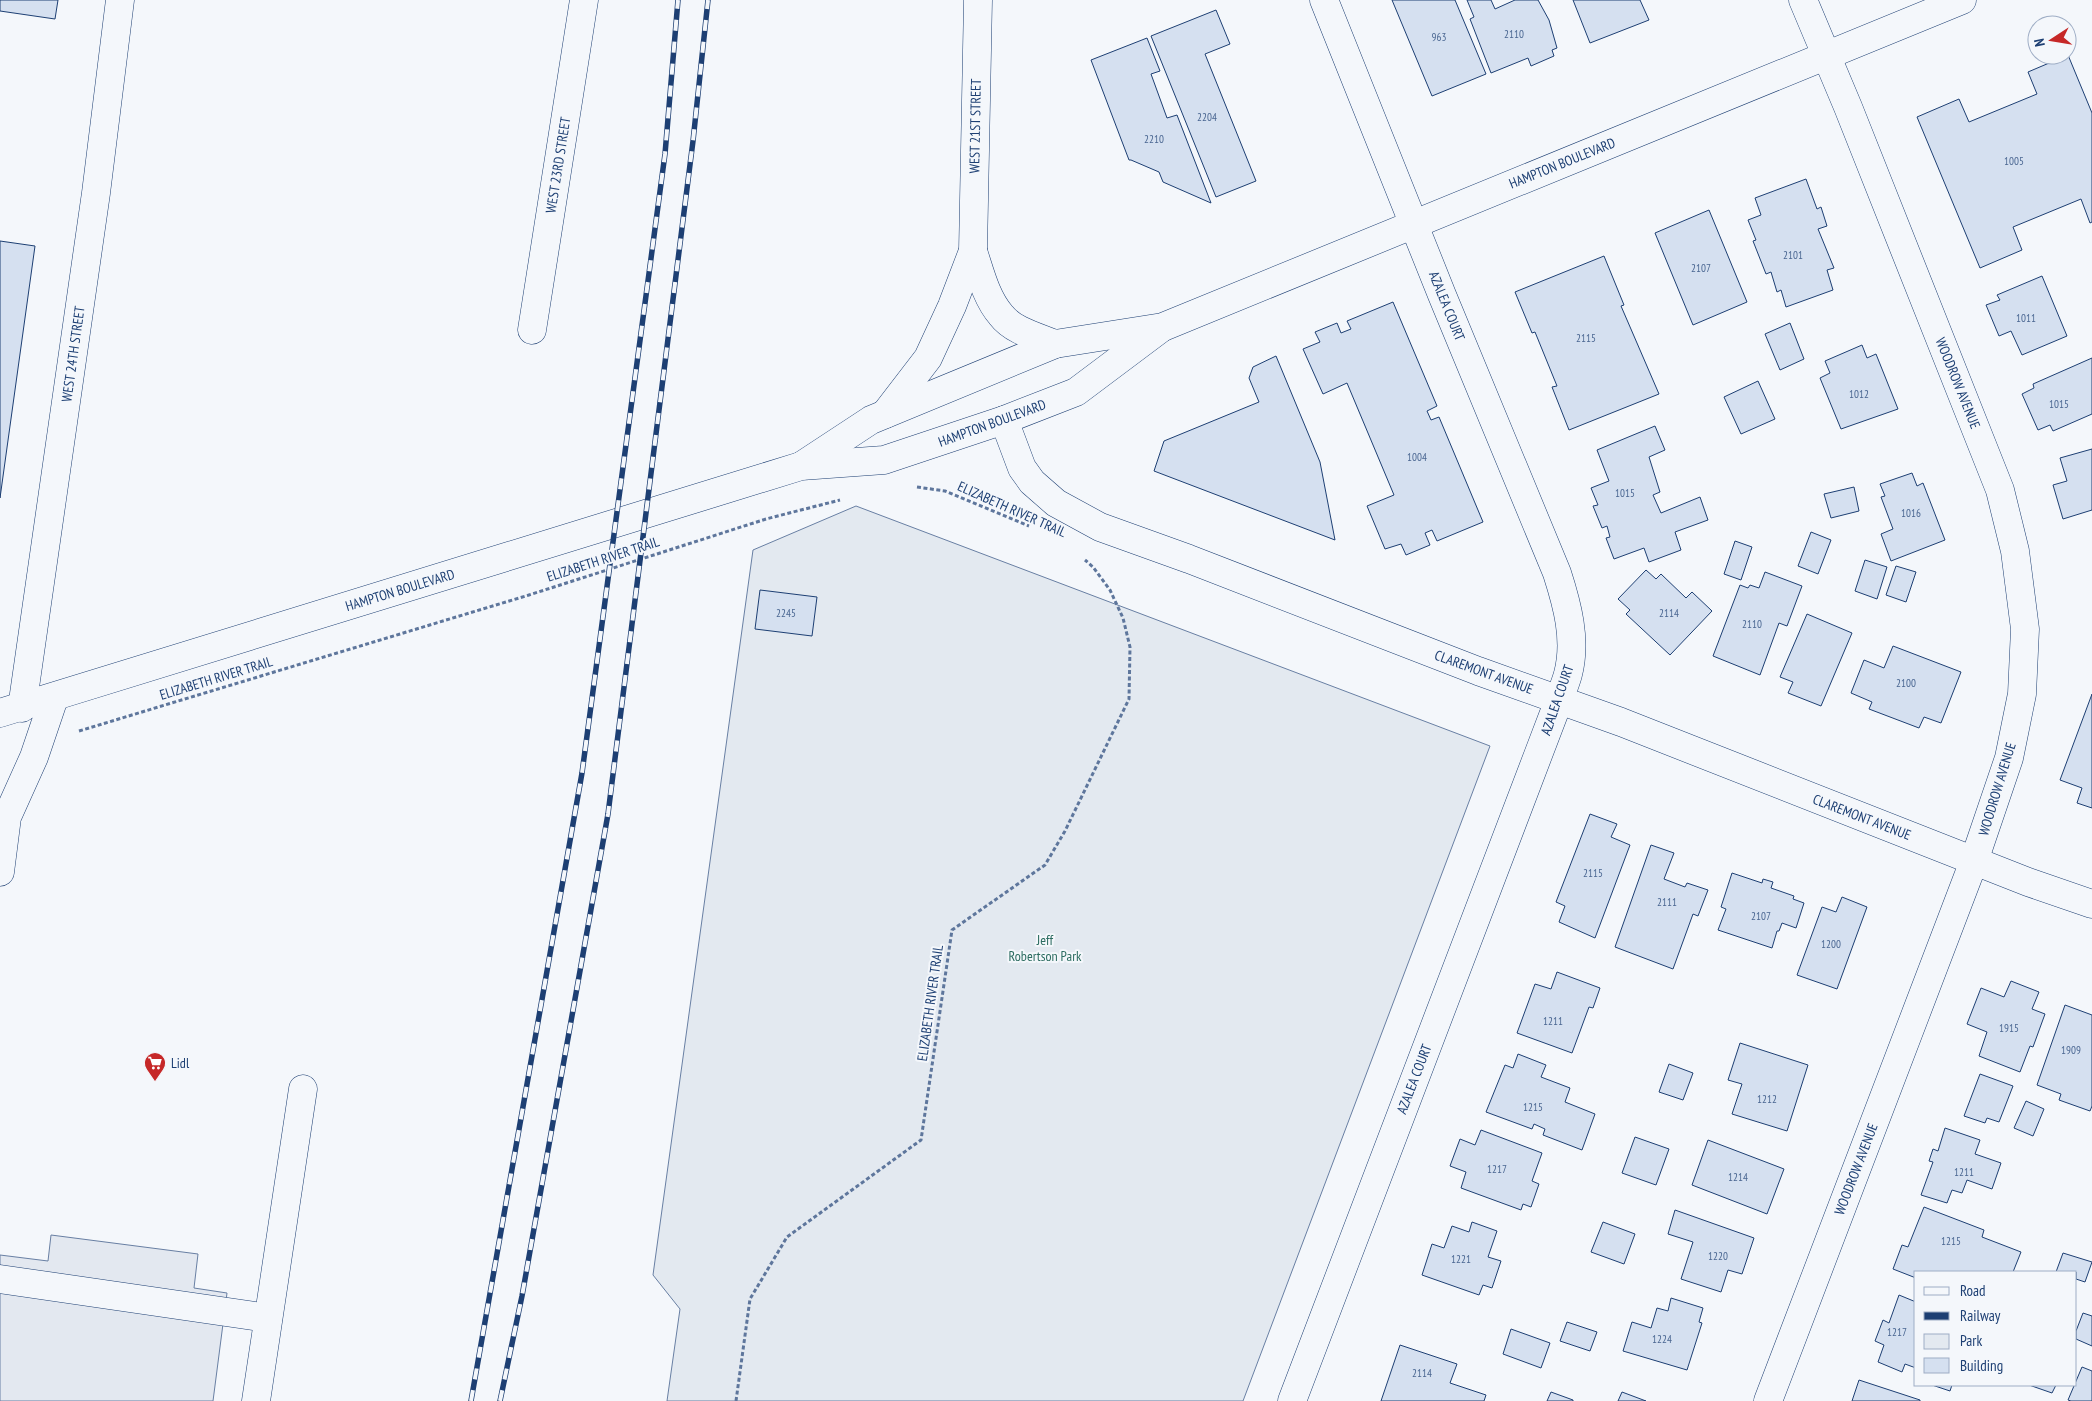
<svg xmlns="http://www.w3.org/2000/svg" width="2092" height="1401" font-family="'PT Sans Narrow',sans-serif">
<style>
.green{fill:#e3e9f0;stroke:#687fa3}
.parking{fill:#e3e8f0;stroke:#687fa3}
.building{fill:#d5e0f0;stroke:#1d3f73}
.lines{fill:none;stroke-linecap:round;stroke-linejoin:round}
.minor-casing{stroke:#1d3f73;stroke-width:29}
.major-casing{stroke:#1d3f73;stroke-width:29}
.path{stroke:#5e769c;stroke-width:3;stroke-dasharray:4 2.5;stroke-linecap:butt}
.minor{stroke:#f4f7fb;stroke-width:28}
.major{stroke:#f4f7fb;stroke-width:28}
.rail-casing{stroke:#1d3f73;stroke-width:5.5}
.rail{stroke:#f4f7fb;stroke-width:4;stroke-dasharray:11;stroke-linecap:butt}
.labels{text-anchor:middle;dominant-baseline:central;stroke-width:4;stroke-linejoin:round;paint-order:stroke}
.number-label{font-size:11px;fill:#4b6792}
.street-label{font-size:14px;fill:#1d3f73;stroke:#f4f7fb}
.park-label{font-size:14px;fill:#2c6c60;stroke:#f4f7fb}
.poi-label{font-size:14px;fill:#1d3f73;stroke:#f4f7fb;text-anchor:start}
</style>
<rect width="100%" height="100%" fill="#f4f7fb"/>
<!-- green -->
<polygon class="green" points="856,506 1490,746 1243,1401 667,1401 680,1309 653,1275 753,550"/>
<!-- parking -->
<polygon class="parking" points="51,1235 198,1254 194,1288 227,1293 213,1401 0,1401 0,1255 48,1261"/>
<!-- building -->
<g class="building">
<polygon points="0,0 58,0 55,19 0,11"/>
<polygon points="1392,0 1455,0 1486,74 1432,96"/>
<polygon points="1467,0 1491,0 1495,9 1515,0 1538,0 1549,20 1557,48 1552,50 1554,56 1531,66 1528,58 1491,73 1470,19 1474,17"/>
<polygon points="1573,0 1640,0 1649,20 1590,43"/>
<polygon points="1216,10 1230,44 1205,54 1256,181 1216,197 1151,36"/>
<polygon points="1147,38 1160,71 1151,74 1167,118 1177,115 1211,203 1163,182 1159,172 1131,160 1129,160 1091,60"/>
<polygon points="2068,55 2092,113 2092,222 2090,223 2081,199 2013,227 2022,250 1980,268 1917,117 1959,99 1969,122 2037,94 2028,72"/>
<polygon points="1806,179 1817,209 1821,207 1827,226 1818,229 1834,268 1827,270 1833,290 1786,307 1781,290 1777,292 1771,272 1766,274 1753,241 1756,240 1748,220 1761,215 1755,198"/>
<polygon points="1709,210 1747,302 1693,325 1655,233"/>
<polygon points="0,241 35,246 0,498"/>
<polygon points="1604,256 1624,305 1621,306 1659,394 1569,430 1552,387 1557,386 1535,332 1532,333 1515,292"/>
<polygon points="2042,276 2067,336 2022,355 2011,331 1999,336 1986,305 2000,300 1997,295"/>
<polygon points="1393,302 1437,406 1427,411 1431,420 1439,417 1483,522 1437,541 1432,530 1425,533 1430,545 1406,555 1401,544 1385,549 1367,506 1394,495 1347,383 1323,394 1303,349 1320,342 1315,332 1337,323 1341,333 1351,329 1347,321"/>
<polygon points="1790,323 1804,359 1780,370 1765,334"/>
<polygon points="1862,345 1867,358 1876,354 1898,409 1841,429 1820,378 1830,373 1825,361"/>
<polygon points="1276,356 1320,462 1335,540 1154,471 1164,441 1259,402 1249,378 1253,367"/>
<polygon points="2092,358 2092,414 2053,431 2050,425 2038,430 2022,394 2034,388 2033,384"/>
<polygon points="1758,381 1775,419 1741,434 1724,397"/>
<polygon points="1655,426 1665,450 1649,457 1660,492 1653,495 1661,513 1700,497 1708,520 1675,532 1681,550 1649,562 1644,548 1614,559 1606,538 1610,537 1607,526 1602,528 1593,506 1598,505 1591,488 1609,481 1597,450"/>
<polygon points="2092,449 2092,510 2063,519 2053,485 2067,481 2060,458"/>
<polygon points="1912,473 1917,486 1923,483 1945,540 1891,561 1881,534 1893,529 1881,497 1885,496 1880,484"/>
<polygon points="1854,487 1859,511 1831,518 1824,494"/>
<polygon points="1811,532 1831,540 1818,574 1798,566"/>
<polygon points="1735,541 1752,547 1741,580 1724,574"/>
<polygon points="1865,560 1887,567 1877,599 1855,591"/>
<polygon points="1896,566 1916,572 1906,602 1886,595"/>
<polygon points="1646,570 1656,579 1661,574 1686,598 1692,592 1712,611 1670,655 1626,614 1630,610 1618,599"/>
<polygon points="1765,572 1802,586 1787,626 1779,623 1760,675 1713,656 1740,585 1748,588 1750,585 1759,588"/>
<polygon points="760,590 817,597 812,636 755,629"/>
<polygon points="1807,614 1852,633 1821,706 1788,693 1793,682 1780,677"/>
<polygon points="1893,646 1961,672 1941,723 1924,717 1919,728 1869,709 1872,702 1851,693 1864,660 1884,668"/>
<polygon points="2092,694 2092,808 2077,803 2082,788 2060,780"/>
<polygon points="1590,814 1617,824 1611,837 1630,845 1595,938 1559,922 1565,906 1556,902"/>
<polygon points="1651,845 1674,853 1664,879 1685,887 1687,883 1708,890 1698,916 1693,914 1673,969 1615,947"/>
<polygon points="1732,873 1762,883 1763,879 1773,882 1771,888 1794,896 1793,899 1804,903 1796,928 1782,923 1779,931 1777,931 1772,948 1718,930 1726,909 1721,907"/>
<polygon points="1842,897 1867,907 1837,989 1797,975 1822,907 1836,912"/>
<polygon points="1557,972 1600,988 1593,1008 1589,1007 1572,1053 1517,1033 1535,984 1551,989"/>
<polygon points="2011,981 2039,992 2032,1009 2045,1014 2033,1047 2030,1046 2020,1072 1979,1056 1987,1032 1967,1024 1981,988 2004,997"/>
<polygon points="2065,1005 2092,1015 2092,1106 2090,1111 2059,1100 2061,1094 2037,1085"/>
<polygon points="1740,1043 1808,1065 1787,1131 1732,1114 1742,1084 1728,1080"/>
<polygon points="1518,1054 1546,1065 1541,1077 1570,1088 1565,1102 1595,1114 1582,1150 1543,1135 1545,1129 1534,1124 1532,1129 1486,1112 1505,1065 1513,1068"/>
<polygon points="1669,1064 1693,1073 1683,1100 1659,1092"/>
<polygon points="1980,1074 2013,1086 1999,1122 1987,1118 1985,1123 1964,1116"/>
<polygon points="2026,1101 2044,1109 2033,1136 2014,1128"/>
<polygon points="1945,1128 1980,1140 1975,1154 2001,1163 1992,1189 1967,1180 1962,1193 1952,1190 1947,1203 1921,1195 1933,1162 1929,1161 1933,1149 1938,1151"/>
<polygon points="1481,1130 1542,1153 1532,1181 1539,1184 1531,1207 1523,1204 1521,1210 1461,1188 1466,1172 1450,1166 1460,1139 1475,1145"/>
<polygon points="1635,1137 1669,1149 1656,1185 1622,1173"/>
<polygon points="1708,1140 1784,1169 1767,1214 1692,1185"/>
<polygon points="1924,1207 1984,1230 1982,1237 2021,1252 2013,1272 1916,1272 1916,1278 1893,1269 1902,1245 1908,1247"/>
<polygon points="1675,1210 1754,1238 1742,1274 1728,1270 1721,1292 1681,1279 1693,1242 1668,1234"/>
<polygon points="1472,1222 1497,1231 1488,1257 1501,1261 1492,1288 1483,1285 1479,1295 1422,1275 1432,1244 1444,1248 1452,1226 1469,1232"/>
<polygon points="1603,1222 1635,1234 1624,1264 1591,1252"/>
<polygon points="2063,1253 2092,1262 2085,1282 2076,1279 2076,1272 2056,1272"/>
<polygon points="1899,1295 1916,1302 1916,1368 1905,1364 1902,1372 1878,1362 1884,1345 1875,1341 1883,1320 1889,1323"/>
<polygon points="1671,1298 1703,1308 1699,1322 1702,1323 1687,1370 1623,1351 1632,1322 1651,1328 1657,1308 1668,1311"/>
<polygon points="2083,1313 2092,1316 2092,1346 2076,1339 2076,1331"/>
<polygon points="1567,1322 1597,1332 1590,1351 1560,1341"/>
<polygon points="1511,1329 1550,1343 1541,1368 1503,1354"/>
<polygon points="1400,1345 1457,1364 1450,1383 1486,1395 1484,1401 1381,1401"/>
<polygon points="2082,1367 2092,1371 2092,1401 2071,1401 2068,1400"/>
<polygon points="1859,1380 1920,1400 1920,1401 1852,1401"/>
<polygon points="1932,1385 1952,1385 1950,1391"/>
<polygon points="2029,1385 2056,1385 2052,1393"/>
<polygon points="1551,1392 1573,1400 1573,1401 1547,1401"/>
<polygon points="1622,1392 1646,1401 1618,1401"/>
</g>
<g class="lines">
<!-- minor casing -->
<g class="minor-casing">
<g id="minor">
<path d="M973,251C980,272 986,298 1001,315C1013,331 1038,337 1055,344"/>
<polyline points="532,330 584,0"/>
<polyline points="885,414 928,358 952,306 973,251 978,0"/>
<polyline points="1004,420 1022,468 1032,482 1056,503 1100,527 1189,559 1478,671 1621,722 2028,882 2092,904"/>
<polyline points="22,708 96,193 120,0"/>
<polyline points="0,872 7,817 34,757 54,698"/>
<polyline points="0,1279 268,1318"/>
<polyline points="256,1401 303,1089"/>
<path d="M1292,1401L1559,700C1562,691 1566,682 1568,674C1577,640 1567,604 1557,573L1442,295L1324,0"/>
<polyline points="1768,1401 1974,861 2009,758 2022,694 2025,629 2015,551 2000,490 1848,107 1803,0"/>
</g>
</g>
<!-- major casing -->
<g class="major-casing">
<g id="major">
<polyline points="801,466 871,420 1055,344 1163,327 1962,0"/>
<polyline points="0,713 801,466 884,460 1004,420 1076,392 1160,329"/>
</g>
</g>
<!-- path -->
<g class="path">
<polyline points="917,487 945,491 1029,526"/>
<polyline points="79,731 529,595 766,519 840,500"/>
<polyline points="736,1401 750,1299 787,1237 921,1140 952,930 1045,865 1065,831 1129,699 1130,647 1123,618 1110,590 1093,567 1085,560"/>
</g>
<!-- minor -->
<use href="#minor" class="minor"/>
<!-- major -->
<use href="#major" class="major"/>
<!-- rail casing -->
<g class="rail-casing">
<g id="rail">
<polyline points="471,1401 582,773 665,154 678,0"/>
<polyline points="500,1401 522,1296 608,814 693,141 708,0"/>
</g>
</g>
<!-- rail -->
<use href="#rail" class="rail"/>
</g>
<!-- icons -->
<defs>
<g id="supermarket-pin" transform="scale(1.125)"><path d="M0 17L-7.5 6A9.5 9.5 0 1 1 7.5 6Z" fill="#c62828" stroke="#f4f7fb"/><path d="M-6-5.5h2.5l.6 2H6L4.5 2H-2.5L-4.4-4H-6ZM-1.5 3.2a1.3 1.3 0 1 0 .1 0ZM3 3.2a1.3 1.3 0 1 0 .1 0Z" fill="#fff"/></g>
</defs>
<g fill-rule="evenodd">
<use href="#supermarket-pin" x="155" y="1063"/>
</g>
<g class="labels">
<!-- number labels -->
<g class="number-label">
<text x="1514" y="34">2110</text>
<text x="1439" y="37">963</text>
<text x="1207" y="117">2204</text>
<text x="1154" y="139">2210</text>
<text x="2014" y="161">1005</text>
<text x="1793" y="255">2101</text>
<text x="1701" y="268">2107</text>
<text x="2026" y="318">1011</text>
<text x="1586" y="338">2115</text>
<text x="1859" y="394">1012</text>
<text x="2059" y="404">1015</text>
<text x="1417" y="457">1004</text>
<text x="1625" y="493">1015</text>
<text x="1911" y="513">1016</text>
<text x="786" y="613">2245</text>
<text x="1669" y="613">2114</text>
<text x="1752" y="624">2110</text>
<text x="1906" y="683">2100</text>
<text x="1593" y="873">2115</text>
<text x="1667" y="902">2111</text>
<text x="1761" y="916">2107</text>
<text x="1831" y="944">1200</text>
<text x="1553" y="1021">1211</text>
<text x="2009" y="1028">1915</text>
<text x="2071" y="1050">1909</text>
<text x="1767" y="1099">1212</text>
<text x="1533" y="1107">1215</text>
<text x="1497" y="1169">1217</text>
<text x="1964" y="1172">1211</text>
<text x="1738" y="1177">1214</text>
<text x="1951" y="1241">1215</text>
<text x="1718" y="1256">1220</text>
<text x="1461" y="1259">1221</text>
<text x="1897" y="1332">1217</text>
<text x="1662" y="1339">1224</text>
<text x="1422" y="1373">2114</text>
</g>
<!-- street labels -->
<g class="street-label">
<text transform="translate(975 126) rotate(-89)">WEST 21ST STREET</text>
<text transform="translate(1562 163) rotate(-22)">HAMPTON BOULEVARD</text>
<text transform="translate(558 165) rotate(-81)">WEST 23RD STREET</text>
<text transform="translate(1447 306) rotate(68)">AZALEA COURT</text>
<text transform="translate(73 354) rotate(-82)">WEST 24TH STREET</text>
<text transform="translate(1958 383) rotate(68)">WOODROW AVENUE</text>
<text transform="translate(992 423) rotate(-20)">HAMPTON BOULEVARD</text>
<text transform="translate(1012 509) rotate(24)">ELIZABETH RIVER TRAIL</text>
<text transform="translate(603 559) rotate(-18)">ELIZABETH RIVER TRAIL</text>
<text transform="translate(400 590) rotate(-17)">HAMPTON BOULEVARD</text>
<text transform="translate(1484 672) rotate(20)">CLAREMONT AVENUE</text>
<text transform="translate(216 678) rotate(-17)">ELIZABETH RIVER TRAIL</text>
<text transform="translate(1557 700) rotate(-71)">AZALEA COURT</text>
<text transform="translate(1997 789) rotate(-73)">WOODROW AVENUE</text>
<text transform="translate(1862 817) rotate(21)">CLAREMONT AVENUE</text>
<text transform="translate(930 1003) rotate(-82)">ELIZABETH RIVER TRAIL</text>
<text transform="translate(1414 1079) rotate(-69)">AZALEA COURT</text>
<text transform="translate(1856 1169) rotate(-69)">WOODROW AVENUE</text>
</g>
<!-- park labels -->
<g class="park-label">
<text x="1045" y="940">Jeff<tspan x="1045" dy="16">Robertson Park</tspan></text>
</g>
<!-- poi labels -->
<g class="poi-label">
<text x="171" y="1063">Lidl</text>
</g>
</g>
<!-- legend -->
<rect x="1914" y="1271" width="162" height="115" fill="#f4f7fb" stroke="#9eadc5"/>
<rect x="1924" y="1287" width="25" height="8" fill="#f4f7fb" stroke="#9eadc5"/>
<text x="1960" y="1296" font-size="15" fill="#1d3f73">Road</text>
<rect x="1924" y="1312" width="25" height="8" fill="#1d3f73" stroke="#9eadc5"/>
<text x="1960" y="1321" font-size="15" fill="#1d3f73">Railway</text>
<rect x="1924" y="1334" width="25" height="15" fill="#e3e9f0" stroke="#9eadc5"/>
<text x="1960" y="1346" font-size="15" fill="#1d3f73">Park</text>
<rect x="1924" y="1358" width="25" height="15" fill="#d5e0f0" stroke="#9eadc5"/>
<text x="1960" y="1371" font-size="15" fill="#1d3f73">Building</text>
<!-- north arrow -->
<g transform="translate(2052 40) rotate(258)"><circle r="24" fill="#f4f7fb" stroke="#9eadc5"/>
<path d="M0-4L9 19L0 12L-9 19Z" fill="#c62828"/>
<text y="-8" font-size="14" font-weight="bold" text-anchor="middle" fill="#1d3f73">N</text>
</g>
</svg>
